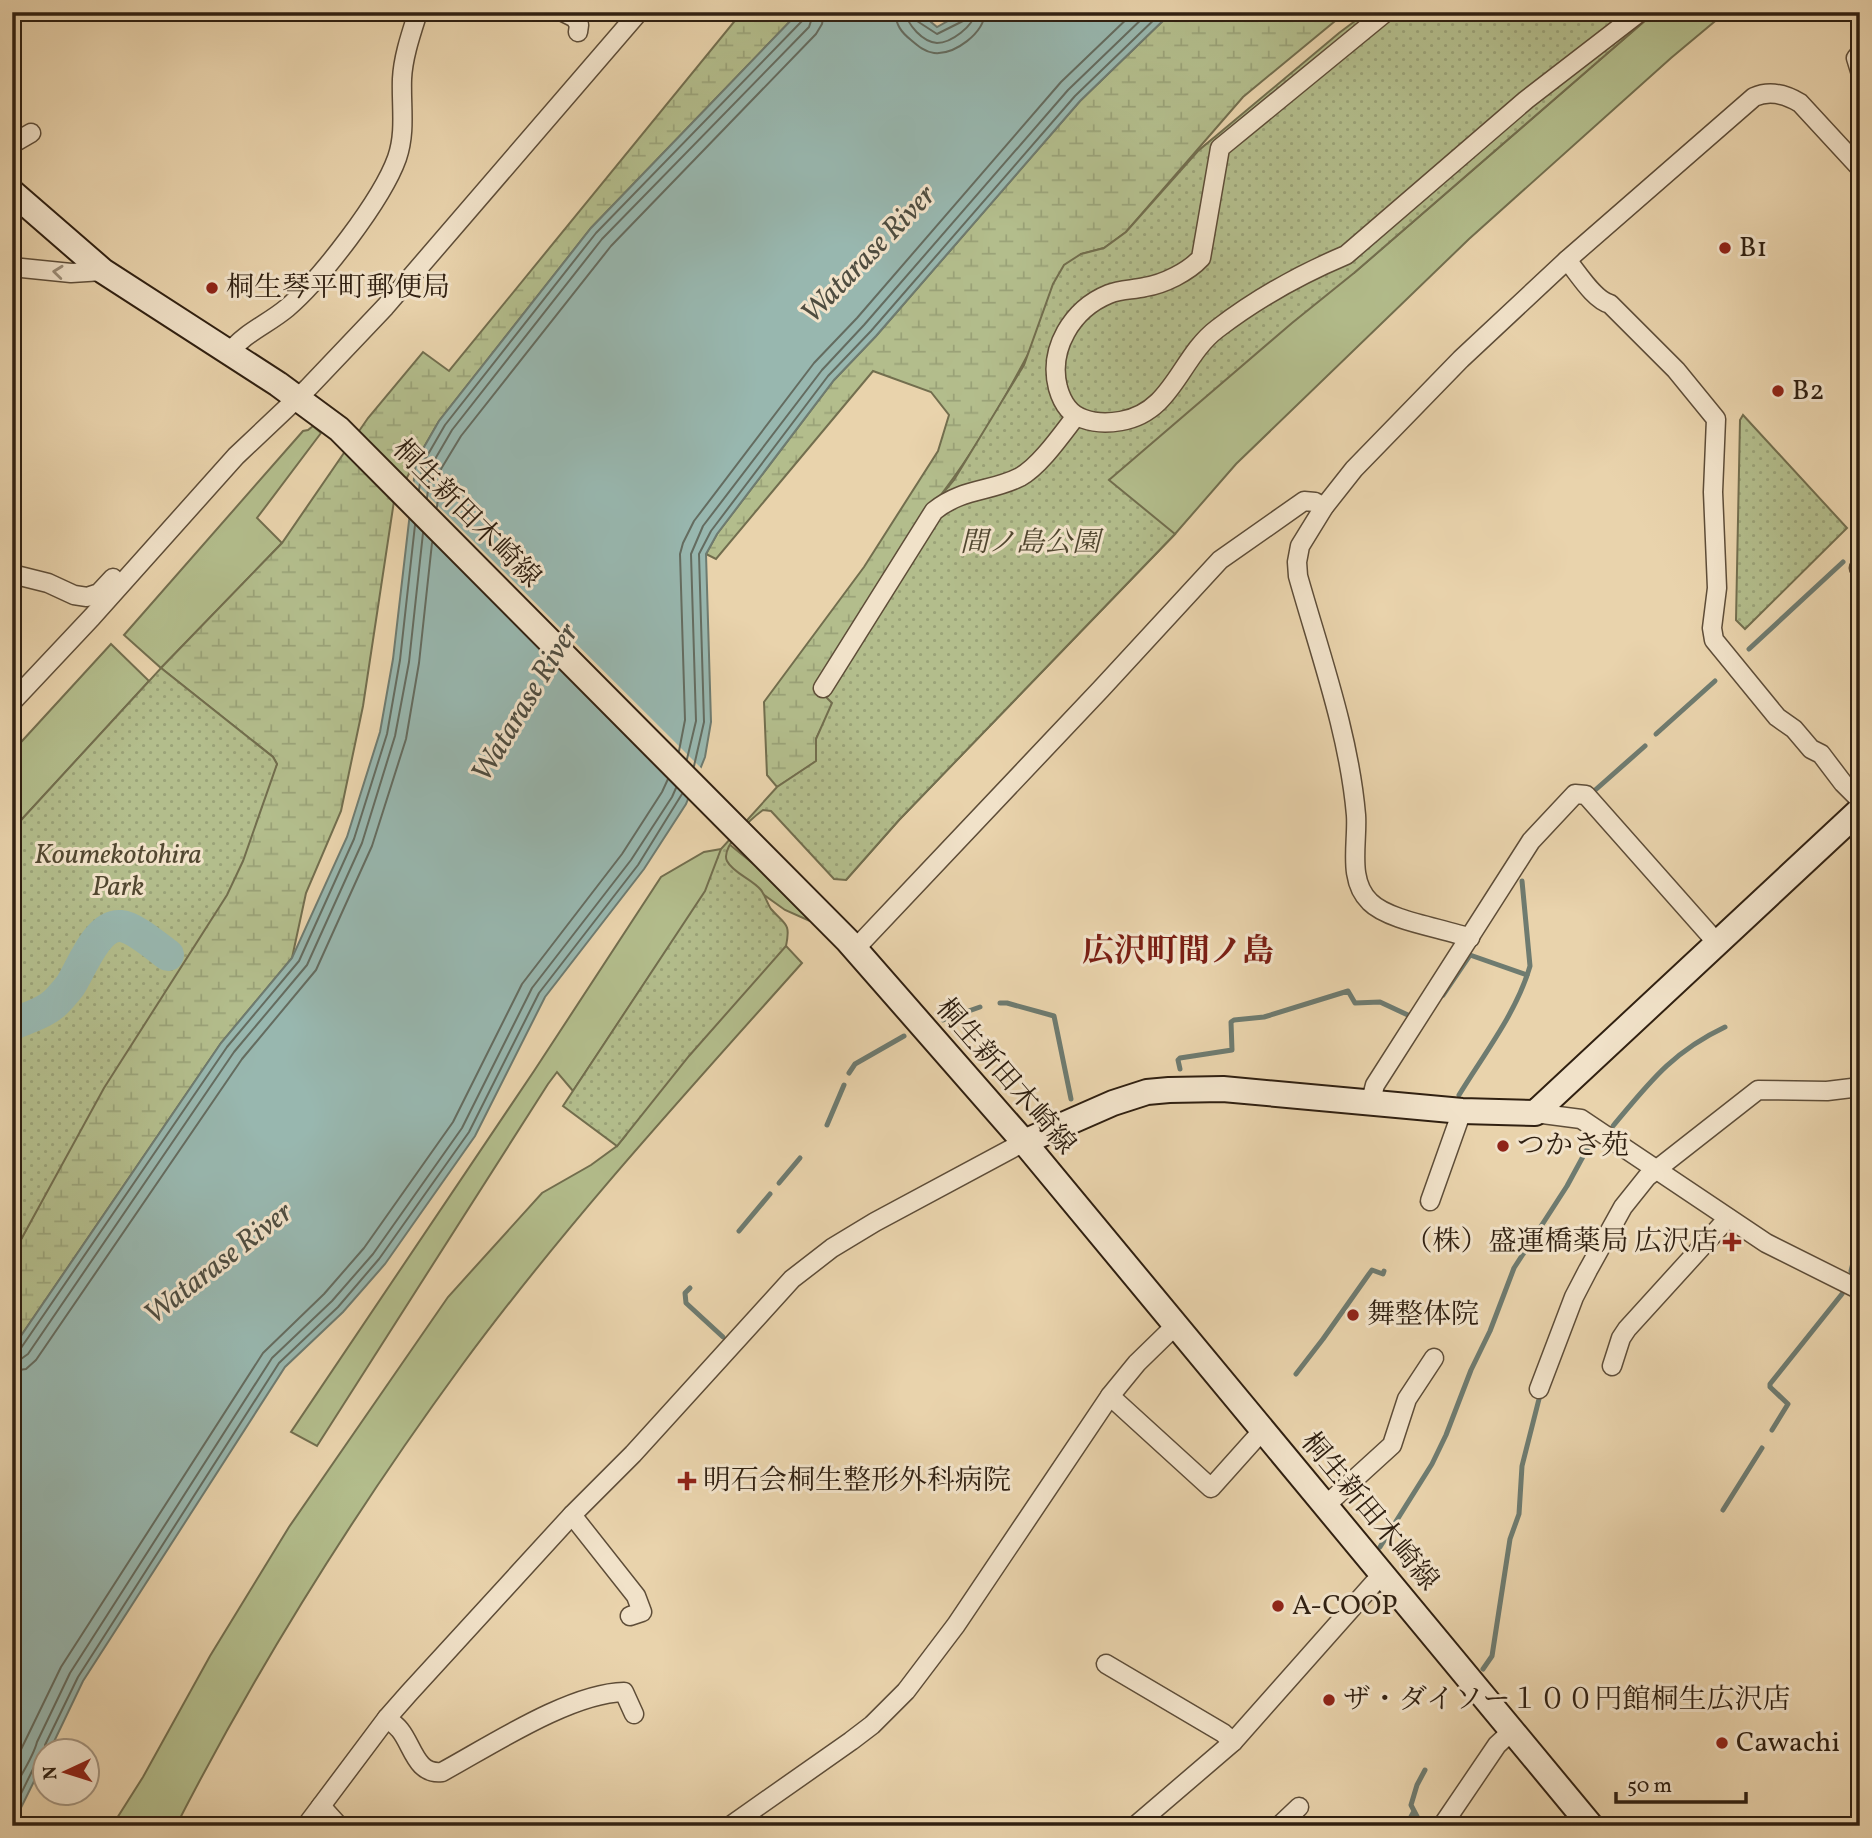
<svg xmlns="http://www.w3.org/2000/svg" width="1872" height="1838" font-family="Vollkorn,'Noto Serif JP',serif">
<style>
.green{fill:#b3bd8c;stroke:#726e4e;stroke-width:2}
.wetland{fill:url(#wetland-marsh);stroke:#726e4e;stroke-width:2}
.park{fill:url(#park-dots);stroke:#726e4e;stroke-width:2}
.water{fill:#98b7af;stroke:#6e7b70;stroke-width:2}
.pier{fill:#e9d3ac}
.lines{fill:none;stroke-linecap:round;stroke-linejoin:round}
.shore{stroke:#646c60;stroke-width:2}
.stream{stroke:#6e7b70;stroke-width:5}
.river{stroke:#98b7af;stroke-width:32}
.street-casing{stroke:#5e4d38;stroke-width:21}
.secondary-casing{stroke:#302011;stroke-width:28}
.street{stroke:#f1e2c9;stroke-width:18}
.secondary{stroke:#f1e2c9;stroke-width:24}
.oneway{stroke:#9a8b76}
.poi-dot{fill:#8f2418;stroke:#f1e2c9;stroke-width:2.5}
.labels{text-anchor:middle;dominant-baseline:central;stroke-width:6;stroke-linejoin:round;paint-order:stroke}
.poi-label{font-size:28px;fill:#302011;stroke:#f1e2c9;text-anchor:start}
.street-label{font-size:28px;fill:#302011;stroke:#f1e2c9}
.park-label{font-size:28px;font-style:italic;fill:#514730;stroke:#f1e2c9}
.water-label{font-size:30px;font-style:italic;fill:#4f4d40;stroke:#f1e2c9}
.quarter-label{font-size:32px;font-weight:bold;fill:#7a1f14;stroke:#f1e2c9}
</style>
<defs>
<pattern id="wetland-marsh" width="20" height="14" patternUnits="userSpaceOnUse" patternTransform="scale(1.75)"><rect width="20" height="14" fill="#b3bd8c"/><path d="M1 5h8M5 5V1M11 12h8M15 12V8" fill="none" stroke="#9aa278"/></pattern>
<pattern id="park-dots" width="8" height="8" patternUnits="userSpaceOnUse" patternTransform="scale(1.75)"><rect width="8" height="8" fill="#b3bd8c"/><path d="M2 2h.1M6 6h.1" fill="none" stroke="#9aa278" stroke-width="1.8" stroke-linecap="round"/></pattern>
</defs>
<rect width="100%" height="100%" fill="#e9d3ac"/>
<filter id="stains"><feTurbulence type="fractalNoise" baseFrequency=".00286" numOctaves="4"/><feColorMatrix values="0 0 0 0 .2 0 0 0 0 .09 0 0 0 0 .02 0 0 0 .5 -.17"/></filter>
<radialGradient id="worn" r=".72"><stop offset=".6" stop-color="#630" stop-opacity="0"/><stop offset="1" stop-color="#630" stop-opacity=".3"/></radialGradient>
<!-- green -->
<g class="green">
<polygon points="1655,12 1726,12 1671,58 1469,239 1236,464 1175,534 899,820 846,880 1198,151 1214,138 1215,147 1354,273"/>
<polygon points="313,426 321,433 257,518 282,543 161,668 124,635 303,431 308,430"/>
<polygon points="111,644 149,681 12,830 12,752"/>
<path d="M729,844L756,866L810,921L785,910L743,880L786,946L802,963C685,1094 566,1224 462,1365C356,1510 258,1666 176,1826H112L143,1777L210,1656L289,1527L448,1297L542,1193L591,1165L617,1146L626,1135L676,936L573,1091L557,1072L548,1084L317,1446L291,1432L534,1071L661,877L704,852L721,849Z"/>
</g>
<!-- wetland -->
<g class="wetland">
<polygon points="742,12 799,12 591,228 439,421 416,461 394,501 363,706 341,811 306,893 292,958 221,1043 12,1349 12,1256 277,764 273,757 161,668 282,543 368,418 423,352 449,371"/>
<path d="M1172,12H1346L1243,97L1126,232L1104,248L1081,254C1034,341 992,433 929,510L816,739L817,761L777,787L767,775L764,702L864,567L938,451L949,415L931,392L873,371L716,559L706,554L717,534L834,380L876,336L1080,101Z"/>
</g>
<!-- park -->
<g class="park">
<path d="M1367,12H1655L1354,273L1292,323L1109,480L1175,534L899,820L846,880L834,879L771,811L763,810C752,818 720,847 727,861C733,873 752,879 761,890C765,895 767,903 771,909C785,925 791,922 786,946L689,1056L617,1146L563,1106L705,891L721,849L777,787L816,761V739L832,703L818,689L929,510L954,480L1024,365L1053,284L1064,265L1081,254L1104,248L1126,232L1198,151L1339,33Z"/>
<polygon points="1743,415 1847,528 1745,629 1736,620 1740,420"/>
<polygon points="161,668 273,757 277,764 243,861 227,895 104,1088 12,1256 12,830"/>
</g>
<!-- water -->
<polygon class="water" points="799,12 919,12 937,27 964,12 1172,12 1080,101 876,336 834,380 717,534 706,554 711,722 705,757 686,804 644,869 545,997 475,1136 385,1264 343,1312 285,1367 83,1681 50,1750 46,1750 45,1759 12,1826 12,1349 221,1043 292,958 347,837 380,732 393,659 416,461 439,421 591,228"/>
<!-- pier -->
<polygon class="pier" points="410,478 703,770 692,799 406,512"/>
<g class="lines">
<!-- shore -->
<g class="shore">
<path d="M895,12C896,25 901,32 911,40C918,46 925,52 934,53C955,55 984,33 985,12"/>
<path d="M906,12C907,25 923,42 937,43C951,43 974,26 975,12"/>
<polyline points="915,12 917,21 937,34 963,21 966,12"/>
<polyline points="419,490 423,463 445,425 596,233 802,21 805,12"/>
<polyline points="427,498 431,466 452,430 602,239 809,27 814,12"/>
<polyline points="437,507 441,469 461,436 611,246 816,34 822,24 824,12"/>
<polyline points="679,751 685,720 680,554 683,543 694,521 814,363 857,318 1061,82 1134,12"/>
<polyline points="687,759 696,721 691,554 703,526 822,370 864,325 1068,90 1149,12"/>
<polyline points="694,766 704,722 699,554 711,531 828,376 871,331 1075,96 1162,12"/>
<polyline points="12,1352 21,1348 227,1047 299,961 354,839 387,734 400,660 415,525"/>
<polyline points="12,1361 21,1359 28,1354 234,1052 307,965 362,843 395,736 409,662 423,533"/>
<polyline points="12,1371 26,1369 36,1360 242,1059 316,970 372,846 406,739 419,663 432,543"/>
<polyline points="12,1768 61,1667 263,1353 324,1294 364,1248 453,1122 522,984 622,854 662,792 668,779"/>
<path d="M12,1792C20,1776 33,1758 37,1742L70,1673L272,1358L332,1301L373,1254L462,1128L532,988L631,860L672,797L676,788"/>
<polyline points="12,1812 36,1763 45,1756 45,1745 78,1677 279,1363 338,1307 379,1259 469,1132 539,993 638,865 682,794"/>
</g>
<!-- stream -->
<g class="stream">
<polyline points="1749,649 1843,562"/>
<polyline points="1656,734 1715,681"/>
<polyline points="1593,792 1645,746"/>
<polyline points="1443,995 1470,955 1527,975"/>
<polyline points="1000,1003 1007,1003 1054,1016 1071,1099"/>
<polyline points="943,1020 980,1007"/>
<polyline points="1180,1069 1178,1060 1180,1058 1232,1050 1231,1022 1234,1020 1264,1017 1348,991 1355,1003 1380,1002 1410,1016"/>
<polyline points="849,1073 855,1064 904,1036"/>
<path d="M1459,1095C1484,1054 1517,1012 1530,966L1522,881"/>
<polyline points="827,1125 844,1085"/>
<path d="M1613,1126C1649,1083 1672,1052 1725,1027"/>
<polyline points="779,1183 800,1158"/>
<polyline points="739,1231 770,1194"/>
<polyline points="1851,1271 1860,1233"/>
<polyline points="690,1288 685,1293 686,1303 723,1337"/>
<polyline points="1296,1374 1323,1339 1369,1274 1372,1270 1383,1274 1384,1271"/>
<polyline points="1772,1430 1788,1404 1770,1387 1770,1384 1842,1294"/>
<polyline points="1723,1510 1762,1448"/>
<polyline points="1380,1547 1432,1464 1446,1435 1471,1370 1490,1331 1514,1268 1567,1186 1592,1140"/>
<polyline points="1483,1669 1492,1656 1510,1539 1519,1514 1522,1466 1539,1399"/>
<polyline points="1406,1826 1413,1813"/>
<polyline points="1422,1826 1411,1805 1417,1785 1425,1770"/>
</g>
<!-- river -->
<path class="river" d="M12,1025C27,1017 44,1014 56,1002C61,997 66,991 70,986C81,970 96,924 121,926C134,927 157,947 168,955"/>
<!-- street casing -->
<g class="street-casing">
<g id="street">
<polyline points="563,12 575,18 579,25 578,32"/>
<path d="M1386,12L1220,148L1201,258C1188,272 1164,284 1145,287C1133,290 1121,289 1109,294C1072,309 1048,349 1058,388C1062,402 1070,415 1084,419C1095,423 1109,423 1121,421C1173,412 1180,357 1217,329C1256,299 1301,274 1346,255L1526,100L1640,12"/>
<polyline points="1860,53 1856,58 1860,71"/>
<polyline points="12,144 31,133"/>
<path d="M1567,260C1578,273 1594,300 1610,304L1676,370L1716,419L1713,492L1717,588L1712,628L1714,640L1777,717L1794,729L1811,749L1821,754L1843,783L1860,800"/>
<polyline points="12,267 71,273 103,271"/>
<path d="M229,353C244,333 268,324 287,308C321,279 382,200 397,158C406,132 401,106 402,79C403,57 411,34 418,12"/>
<polyline points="1859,568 1860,569"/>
<polyline points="12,574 48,583 74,595 87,597 99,593 113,578"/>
<path d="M823,688L934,511C962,488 991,492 1020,477C1040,466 1062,434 1076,416"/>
<polyline points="12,702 92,617 236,456 308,388 385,307 639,12"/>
<path d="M1470,938C1443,928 1389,921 1370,902C1347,880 1358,843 1356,815C1349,734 1320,654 1298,576L1297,562L1300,546L1324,507L1354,469L1461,359L1567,260L1754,97C1770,90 1785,94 1800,103L1860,168"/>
<polyline points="855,949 1101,689 1220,560 1304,501 1315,502 1324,507"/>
<polyline points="1370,1104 1375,1085 1531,841 1575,794 1586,795 1718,944"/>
<polyline points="1535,1113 1581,1119 1766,1243 1860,1290"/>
<polyline points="1430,1201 1462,1111"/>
<polyline points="1612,1366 1621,1338 1627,1329 1728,1218"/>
<polyline points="1539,1389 1574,1297 1588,1270 1623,1207 1647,1177 1758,1090 1827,1091 1860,1087"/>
<polyline points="1110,1396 1211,1488 1262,1431"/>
<polyline points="1325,1506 1392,1445 1407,1399 1434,1358"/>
<polyline points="572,1515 636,1596 642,1612 630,1616"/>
<polyline points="1106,1664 1223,1733 1233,1742"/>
<path d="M387,1718C391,1722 396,1725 400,1730C413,1746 416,1775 442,1772C490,1746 570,1693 624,1692L634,1714"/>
<polyline points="321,1806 339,1826"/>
<polyline points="306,1826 387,1718 409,1693 572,1515 633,1454 792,1279 832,1248 875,1222 1024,1142"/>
<polyline points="730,1826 851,1741 872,1725 906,1691 956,1625 1110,1396 1137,1363 1175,1326"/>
<polyline points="1135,1826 1233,1742 1374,1583 1384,1576"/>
<polyline points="1279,1826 1299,1807"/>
<polyline points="1442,1826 1497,1745 1512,1731"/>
</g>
</g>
<!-- secondary casing -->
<g class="secondary-casing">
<g id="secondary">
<polyline points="12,192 103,271 278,384 339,429 848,941 1024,1142 1591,1826"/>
<polyline points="1024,1142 1113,1103 1147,1092 1169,1090 1223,1089 1462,1111 1535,1113 1860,810"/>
</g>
</g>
<!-- street -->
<use href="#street" class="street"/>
<!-- secondary -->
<use href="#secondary" class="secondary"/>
</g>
<!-- one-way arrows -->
<defs><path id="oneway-chevron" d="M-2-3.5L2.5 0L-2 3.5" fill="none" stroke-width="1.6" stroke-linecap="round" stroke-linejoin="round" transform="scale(1.75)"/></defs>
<use class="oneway" href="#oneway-chevron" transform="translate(58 272) rotate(-174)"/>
<!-- markers -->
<g class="poi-dot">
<circle cx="1725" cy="248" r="7"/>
<circle cx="212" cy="288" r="7"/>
<circle cx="1778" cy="391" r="7"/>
<circle cx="1503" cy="1146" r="7"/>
<path d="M1728.5 1231.5h7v7h7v7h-7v7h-7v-7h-7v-7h7z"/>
<circle cx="1353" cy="1315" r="7"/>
<path d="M683.5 1470.5h7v7h7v7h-7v7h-7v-7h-7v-7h7z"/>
<circle cx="1278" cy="1606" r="7"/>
<circle cx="1329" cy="1700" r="7"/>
<circle cx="1722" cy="1743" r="7"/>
</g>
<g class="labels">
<!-- poi labels -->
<g class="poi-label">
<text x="1739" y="248">B1</text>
<text x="226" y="288">桐生琴平町郵便局</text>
<text x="1792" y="391">B2</text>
<text x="1517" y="1146">つかさ苑</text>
<text x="1718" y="1242" text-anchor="end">（株）盛運橋薬局 広沢店</text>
<text x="1367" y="1315">舞整体院</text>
<text x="703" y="1481">明石会桐生整形外科病院</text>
<text x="1292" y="1606">A-COOP</text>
<text x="1343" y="1700">ザ・ダイソー１００円館桐生広沢店</text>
<text x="1736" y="1743">Cawachi</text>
</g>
<!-- street labels -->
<g class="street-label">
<text transform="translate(466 514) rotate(45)">桐生新田木崎線</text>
<text transform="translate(1005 1077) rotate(49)">桐生新田木崎線</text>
<text transform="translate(1369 1512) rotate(50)">桐生新田木崎線</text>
</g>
<!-- park labels -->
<g class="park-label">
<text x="1030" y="543">間ノ島公園</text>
<text x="118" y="855">Koumekotohira<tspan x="118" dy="32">Park</tspan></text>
</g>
<!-- water labels -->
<g class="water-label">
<text transform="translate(869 255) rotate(-46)">Watarase River</text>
<text transform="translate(526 703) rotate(-59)">Watarase River</text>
<text transform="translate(219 1264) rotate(-38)">Watarase River</text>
</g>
<!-- quarter labels -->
<g class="quarter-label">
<text x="1178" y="953">広沢町間ノ島</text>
</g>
</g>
<!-- margin -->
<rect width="1872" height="1838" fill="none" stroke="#e9d3ac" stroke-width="42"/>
<rect x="14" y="14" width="1844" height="1810" fill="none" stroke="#302011" stroke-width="3.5"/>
<rect x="21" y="21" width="1830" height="1796" fill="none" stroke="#302011" stroke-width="2"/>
<!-- north arrow -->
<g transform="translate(66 1772) rotate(266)"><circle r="33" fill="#f1e2c9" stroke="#a4947f" stroke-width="2"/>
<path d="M0-5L12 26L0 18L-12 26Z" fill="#8f2418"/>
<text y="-10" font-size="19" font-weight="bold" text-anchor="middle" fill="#302011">N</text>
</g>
<!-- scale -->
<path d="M1616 1792v10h130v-10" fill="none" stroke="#302011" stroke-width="3.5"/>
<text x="1627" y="1792" font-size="21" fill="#302011" stroke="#f1e2c9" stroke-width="5" paint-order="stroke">50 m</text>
<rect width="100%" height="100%" filter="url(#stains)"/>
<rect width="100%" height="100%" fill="url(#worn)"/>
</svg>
